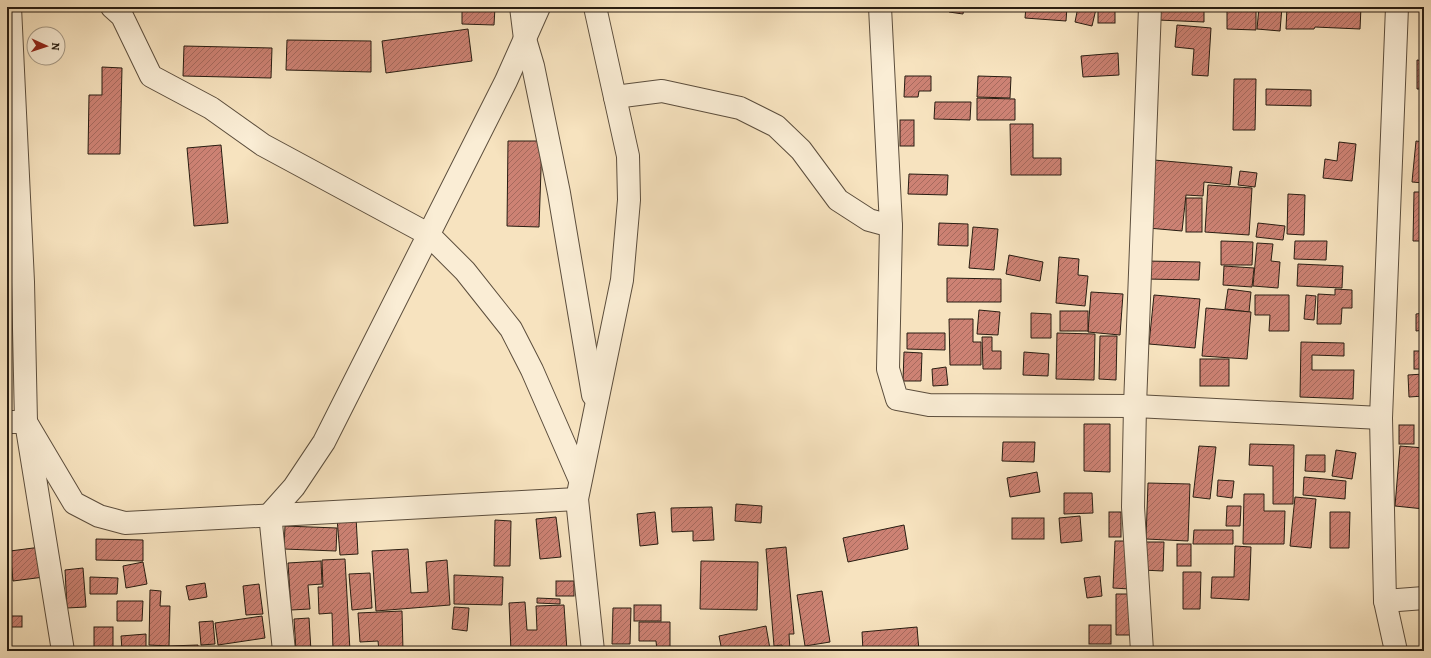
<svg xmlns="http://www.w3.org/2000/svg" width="1431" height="658" font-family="Alegreya,serif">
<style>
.building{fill:url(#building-hatch);stroke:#281d12}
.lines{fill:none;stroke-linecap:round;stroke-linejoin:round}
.street-casing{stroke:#5c4e3d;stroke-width:24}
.street{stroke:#faedd5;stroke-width:22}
</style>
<defs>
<pattern id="building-hatch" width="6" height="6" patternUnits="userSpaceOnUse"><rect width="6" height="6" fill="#cd8274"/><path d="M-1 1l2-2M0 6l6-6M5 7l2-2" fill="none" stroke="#a66a5e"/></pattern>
</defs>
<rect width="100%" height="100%" fill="#f7e3bf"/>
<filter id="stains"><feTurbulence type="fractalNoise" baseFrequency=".005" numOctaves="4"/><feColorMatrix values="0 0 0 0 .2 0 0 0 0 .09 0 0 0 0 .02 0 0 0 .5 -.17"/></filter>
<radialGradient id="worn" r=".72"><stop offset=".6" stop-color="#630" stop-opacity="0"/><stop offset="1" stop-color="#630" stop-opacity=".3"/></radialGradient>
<!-- building -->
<g class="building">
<polygon points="462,7 495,7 494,25 462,24"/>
<polygon points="949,7 964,7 963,14 949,12"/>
<polygon points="1026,7 1067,7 1066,21 1025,18"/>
<polygon points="1078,7 1096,9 1092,26 1075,22"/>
<rect x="1098" y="7" width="17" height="16"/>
<polygon points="1158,7 1204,7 1204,22 1158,20"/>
<polygon points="1259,7 1282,7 1280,31 1257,29"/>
<polygon points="1287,7 1361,7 1360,29 1315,27 1314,29 1286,29"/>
<polygon points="1227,9 1256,10 1256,30 1227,29"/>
<polygon points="1177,25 1211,28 1208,76 1192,75 1194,49 1175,47"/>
<polygon points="468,29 472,61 386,73 382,41"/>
<polygon points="287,40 371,41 371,72 286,70"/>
<polygon points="184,46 272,48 271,78 183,76"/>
<polygon points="1118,53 1119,75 1083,77 1081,56"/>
<polygon points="1417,60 1424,61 1424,89 1417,89"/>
<polygon points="102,67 122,68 120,154 88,154 89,95 102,95"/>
<polygon points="905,76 931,76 931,91 919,91 918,97 904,97"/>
<polygon points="978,76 1011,77 1010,98 977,97"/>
<polygon points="1234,79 1256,79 1255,130 1233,130"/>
<polygon points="1266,89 1311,90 1311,106 1266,105"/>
<polygon points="977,98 1015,99 1015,120 977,120"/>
<polygon points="935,102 971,102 970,120 934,119"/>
<rect x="900" y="120" width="14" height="26"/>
<polygon points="1010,124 1033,124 1033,158 1061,158 1061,175 1011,175"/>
<polygon points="508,141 542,141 539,227 507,226"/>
<polygon points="1416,141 1424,142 1424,183 1412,182"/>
<polygon points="1339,142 1356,144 1352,181 1323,178 1325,159 1337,161"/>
<polygon points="221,145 228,223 194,226 187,148"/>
<polygon points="1154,160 1232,167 1230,185 1204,182 1203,196 1186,195 1182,231 1148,228"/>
<polygon points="1240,171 1257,173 1255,187 1238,185"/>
<polygon points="909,174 948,175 947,195 908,194"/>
<polygon points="1208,185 1252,188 1249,235 1205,232"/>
<polygon points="1414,192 1424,192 1424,241 1413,241"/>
<polygon points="1288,194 1305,195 1304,235 1287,234"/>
<rect x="1186" y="198" width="16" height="34"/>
<polygon points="939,223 968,224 968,246 938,245"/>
<polygon points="1258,223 1285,226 1283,240 1256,237"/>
<polygon points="973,227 998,229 994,270 969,268"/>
<polygon points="1221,241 1253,242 1252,265 1221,265"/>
<polygon points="1295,241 1327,241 1326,260 1294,259"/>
<polygon points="1257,243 1273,244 1271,261 1280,262 1278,288 1253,286"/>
<polygon points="1009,255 1043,262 1040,281 1006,274"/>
<polygon points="1059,257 1079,259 1078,275 1088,276 1085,306 1056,303"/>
<polygon points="1146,261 1200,262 1199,280 1146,279"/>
<polygon points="1298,264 1343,266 1342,288 1297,286"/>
<polygon points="1224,266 1254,268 1252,287 1223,285"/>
<polygon points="947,278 1001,279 1001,302 947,302"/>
<polygon points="1228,289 1251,292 1249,312 1225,309"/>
<polygon points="1335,289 1352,290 1352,308 1342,308 1341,324 1317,324 1318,294 1335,295"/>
<polygon points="1091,292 1123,294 1120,335 1088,332"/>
<polygon points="1154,295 1200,299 1195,348 1149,344"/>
<polygon points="1255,295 1289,295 1289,331 1269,331 1270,315 1255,315"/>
<polygon points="1306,295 1316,296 1314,320 1304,319"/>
<polygon points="1206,308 1251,312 1247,359 1202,356"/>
<polygon points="979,310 1000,312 998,335 977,334"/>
<rect x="1060" y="311" width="28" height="20"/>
<polygon points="1031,313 1051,314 1051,338 1031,338"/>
<polygon points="1424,313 1424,330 1416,331 1416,314"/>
<polygon points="949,319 973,319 973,342 981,342 981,365 950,365"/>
<polygon points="907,333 945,333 945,350 907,349"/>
<polygon points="1057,333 1095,334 1094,380 1056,379"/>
<polygon points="1100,336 1117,336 1116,380 1099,379"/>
<polygon points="982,337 992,337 992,351 1001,351 1001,369 983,369"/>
<polygon points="1301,342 1344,343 1344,356 1312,355 1312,370 1354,370 1353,399 1300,397"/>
<rect x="1414" y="351" width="10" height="18"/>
<polygon points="904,352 922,353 921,381 903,381"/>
<polygon points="1024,352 1049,354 1048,376 1023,375"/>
<rect x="1200" y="359" width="29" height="27"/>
<polygon points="946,367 948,385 933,386 932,369"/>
<polygon points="1424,374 1424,396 1409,397 1408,375"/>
<polygon points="1084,424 1110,424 1110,472 1084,471"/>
<rect x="1399" y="425" width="15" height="19"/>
<polygon points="1003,442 1035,442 1034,462 1002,461"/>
<polygon points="1250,444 1294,445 1293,504 1273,504 1273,466 1249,465"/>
<polygon points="1199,446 1216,447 1210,499 1193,497"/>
<polygon points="1400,446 1424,448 1424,509 1395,506"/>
<polygon points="1336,450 1356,453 1352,479 1332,476"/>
<polygon points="1306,455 1325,455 1325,472 1305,471"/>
<polygon points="1037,472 1040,492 1010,497 1007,478"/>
<polygon points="1304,477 1346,481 1345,499 1303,495"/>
<polygon points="1218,480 1234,481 1232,498 1217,496"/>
<polygon points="1148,483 1190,484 1188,541 1146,539"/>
<polygon points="1064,493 1092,493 1093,513 1064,514"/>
<polygon points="1244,494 1264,494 1264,511 1285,511 1284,544 1243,544"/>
<polygon points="1295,497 1316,499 1311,548 1290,546"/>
<polygon points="736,504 762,506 761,523 735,521"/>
<polygon points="1227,506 1241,506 1240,526 1226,526"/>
<polygon points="712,507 714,540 693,541 693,531 672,532 671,508"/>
<polygon points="655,512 658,544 640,546 637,514"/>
<rect x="1109" y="512" width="12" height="25"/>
<polygon points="1330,512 1350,512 1349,548 1330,548"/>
<polygon points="1080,516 1082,541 1061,543 1059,518"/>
<polygon points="356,517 358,554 340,555 337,518"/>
<polygon points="556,517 561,557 540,559 536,519"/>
<rect x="1012" y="518" width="32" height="21"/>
<polygon points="495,520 511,521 510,566 494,566"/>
<polygon points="904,525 908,549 848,562 843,538"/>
<polygon points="285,526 337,528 336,551 284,549"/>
<polygon points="1194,530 1233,530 1233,544 1193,544"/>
<polygon points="96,539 143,540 143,561 96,560"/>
<polygon points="1115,541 1132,541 1130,589 1113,588"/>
<polygon points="1142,542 1164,542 1163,571 1142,570"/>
<rect x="1177" y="544" width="14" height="22"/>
<polygon points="1235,546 1251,547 1249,600 1211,598 1212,577 1234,577"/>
<polygon points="41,547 44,577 13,581 10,551"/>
<polygon points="786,547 794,634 789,634 790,651 783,651 782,645 774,646 766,549"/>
<polygon points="408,549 411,593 428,592 426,562 447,560 450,605 376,611 372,551"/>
<polygon points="345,559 350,651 333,651 332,613 319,614 318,587 323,587 322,560"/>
<polygon points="321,561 322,584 308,585 310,609 291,610 288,563"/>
<polygon points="701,561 758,562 757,610 700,609"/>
<polygon points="7,562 9,562 11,583 7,583"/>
<polygon points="143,562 147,584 126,588 123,566"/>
<polygon points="83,568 86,607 67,608 65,570"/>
<polygon points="1183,572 1201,572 1200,609 1183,609"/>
<polygon points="370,573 372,608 352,610 349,574"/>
<polygon points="454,575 503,577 502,605 454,604"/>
<polygon points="1100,576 1102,596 1087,598 1084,578"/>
<polygon points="90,577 118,578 117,594 90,594"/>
<rect x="556" y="581" width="18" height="15"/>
<polygon points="205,583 207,597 189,600 186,586"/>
<polygon points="259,584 263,614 246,615 243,586"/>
<polygon points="150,590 161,591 160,606 170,606 169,646 149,645"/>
<polygon points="822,591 830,642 805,646 797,595"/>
<polygon points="1116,594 1134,594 1133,635 1116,635"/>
<polygon points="537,598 560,599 560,604 537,603"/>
<polygon points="117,601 143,601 142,621 117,621"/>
<polygon points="525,602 527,630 537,630 536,606 564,605 567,651 511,651 509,603"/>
<rect x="634" y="605" width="27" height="16"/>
<polygon points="454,607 469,608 467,631 452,629"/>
<polygon points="613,608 631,608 630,644 612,644"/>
<polygon points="402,611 403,651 379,651 378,641 360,642 358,613"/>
<rect x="7" y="616" width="15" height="11"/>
<polygon points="262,616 265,638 218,645 215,623"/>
<polygon points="309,618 311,651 296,651 294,619"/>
<polygon points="213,621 215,644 201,645 199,622"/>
<polygon points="639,622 670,622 670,651 657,651 656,641 639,641"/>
<rect x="1089" y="625" width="22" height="19"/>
<polygon points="766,626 770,649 762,651 722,651 719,636"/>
<rect x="94" y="627" width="19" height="24"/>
<polygon points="917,627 919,651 863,651 862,632"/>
<polygon points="146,634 146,649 122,650 121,636"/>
<polygon points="198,645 198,651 169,651 169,646"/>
<polygon points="617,647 636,648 636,651 616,651"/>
</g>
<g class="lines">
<!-- street casing -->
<g class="street-casing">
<g id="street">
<polyline points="10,7 23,282 26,422 63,651"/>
<polyline points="112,7 122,16 151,76 211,108 263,145 428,234 465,271 511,329 532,370 580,480"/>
<polyline points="521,7 525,39 533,66 559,193 593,395"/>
<polyline points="880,7 891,226 888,369 897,399 929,405 1135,406 1381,418"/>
<polyline points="615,97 662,91 740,108 776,126 801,150 838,200 869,220 891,226"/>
<polyline points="7,422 26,422 74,503 99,516 125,523 577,499"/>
<polyline points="1385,601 1424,598"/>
<polyline points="284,651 270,514 294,487 324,442 506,81 539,7"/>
<polyline points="593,651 577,499 622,280 629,200 628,156 595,7"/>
<polyline points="1142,651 1133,507 1135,406 1150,7"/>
<polyline points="1396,651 1385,601 1381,418 1397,7"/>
</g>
</g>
<!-- street -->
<use href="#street" class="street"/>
</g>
<!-- margin -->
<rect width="1431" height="658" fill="none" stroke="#f7e3bf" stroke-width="24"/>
<rect x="8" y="8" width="1415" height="642" fill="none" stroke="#281d12" stroke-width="2"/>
<rect x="12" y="12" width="1407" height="634" fill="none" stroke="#281d12"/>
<!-- north arrow -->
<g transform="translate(46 46) rotate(93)"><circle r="19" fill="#faedd5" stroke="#a69a87"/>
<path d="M0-3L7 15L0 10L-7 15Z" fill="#8f2418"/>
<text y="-6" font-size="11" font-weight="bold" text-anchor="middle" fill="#281d12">N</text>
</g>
<rect width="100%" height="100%" filter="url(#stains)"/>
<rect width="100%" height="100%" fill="url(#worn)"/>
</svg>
